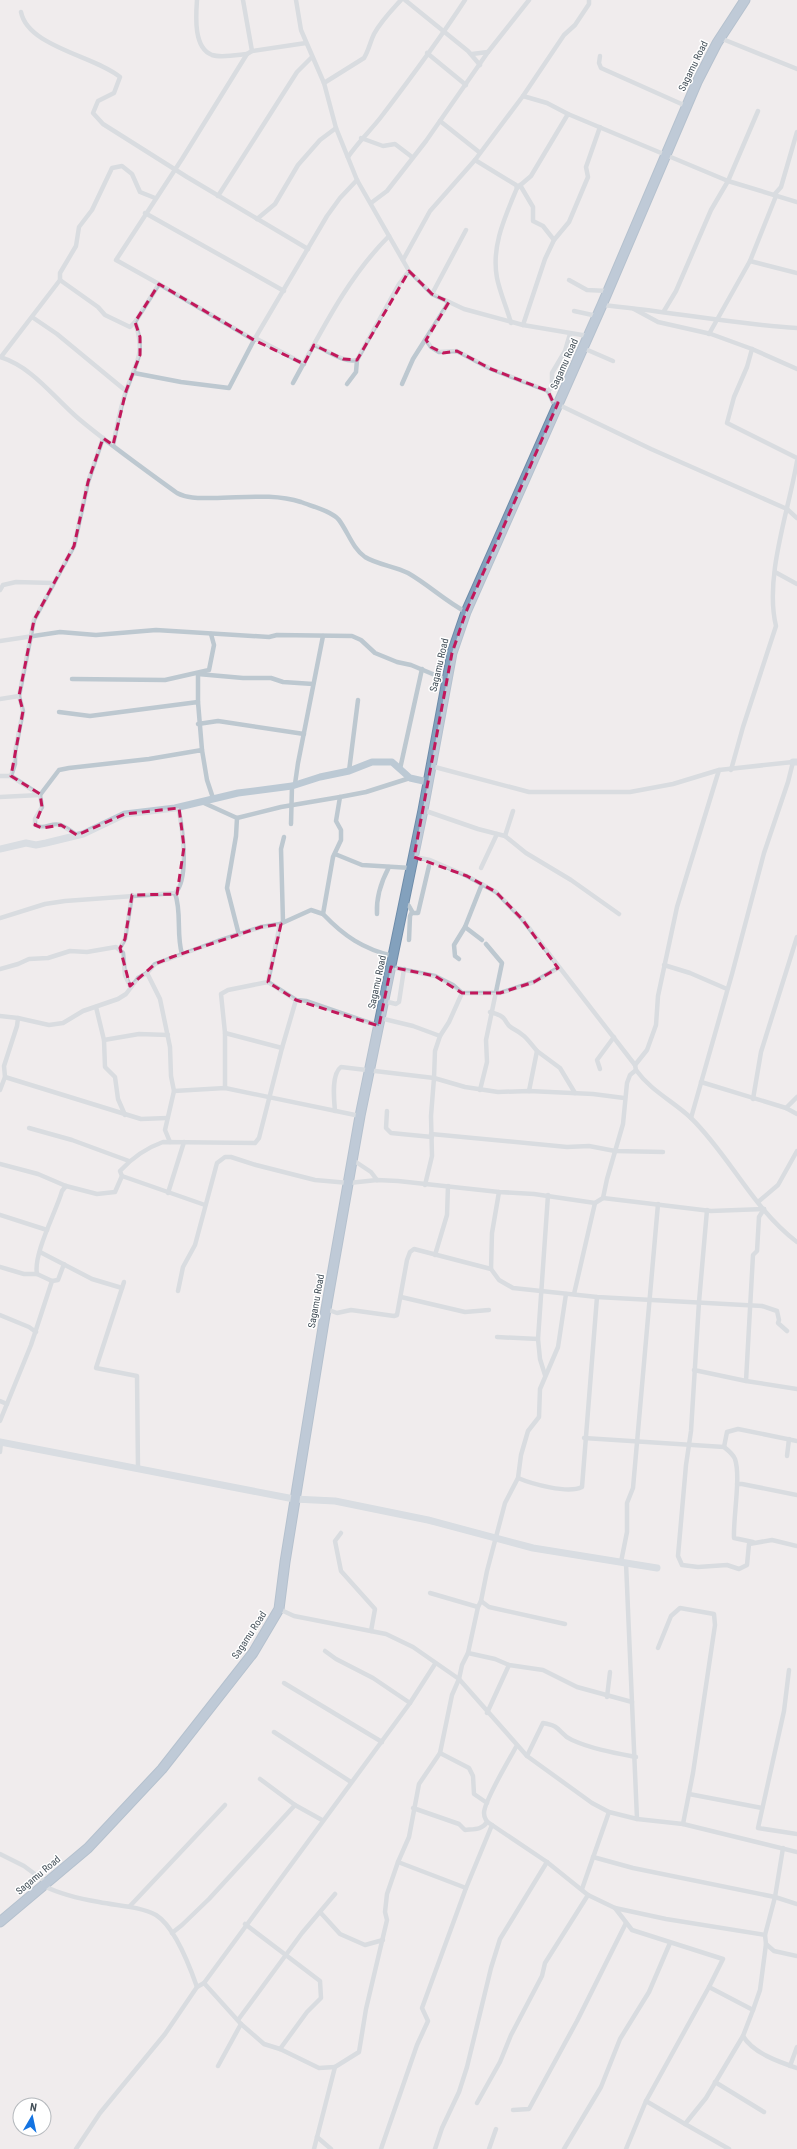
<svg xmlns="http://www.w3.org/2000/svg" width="797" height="2149" font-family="'Roboto Condensed',sans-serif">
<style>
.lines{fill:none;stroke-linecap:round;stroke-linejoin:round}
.highway-casing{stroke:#6e8ca9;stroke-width:11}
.street{stroke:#bdc8d0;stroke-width:4.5}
.secondary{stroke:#bcc9d4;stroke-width:7}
.highway{stroke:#83a1bd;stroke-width:9}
.marked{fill:none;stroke:#c2185b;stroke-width:3;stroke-dasharray:8 5;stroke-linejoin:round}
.labels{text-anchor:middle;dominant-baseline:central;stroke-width:3;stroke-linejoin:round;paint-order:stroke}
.street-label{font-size:10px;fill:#45515a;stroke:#fff}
</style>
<rect width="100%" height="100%" fill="#f0eced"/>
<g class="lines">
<!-- highway casing -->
<g class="highway-casing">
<polyline id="highway" points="0,1922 88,1848 162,1769 253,1653 279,1609 285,1562 326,1309 360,1116 423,810 452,653 466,612 602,305 697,82 717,43 745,0"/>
</g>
<!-- street -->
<g class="street">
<path d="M197,0C196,15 193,48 212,55C221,58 237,55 247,54"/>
<polyline points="243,0 252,51"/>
<polyline points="296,0 301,30 324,83 336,128 357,180 409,271 432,294 464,309 523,325 588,336"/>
<polyline points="405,0 468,51 480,65"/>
<path d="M21,12C28,47 95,56 120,77L114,93L98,101L93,113L103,124L187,177L308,249"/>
<polyline points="720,38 797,69"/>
<polyline points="427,53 466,85"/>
<polyline points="472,54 488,52"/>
<polyline points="600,56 599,63 601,68 686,106"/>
<path d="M324,83L364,58C369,50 370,42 374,34C381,21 391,11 401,0"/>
<polyline points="523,96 547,103 568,114"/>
<polyline points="440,121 479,152"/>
<polyline points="361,138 383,146 395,144 412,157"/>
<path d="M348,157C358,142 371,130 381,117C410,79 439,40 465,0"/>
<path d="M475,160L516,185L517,188C505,217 491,246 497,278C500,293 507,308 511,323"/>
<polyline points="520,185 533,207 533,221 543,226 554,240"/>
<polyline points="517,188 531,176 568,114 728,181 797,202"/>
<polyline points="774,195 781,187 797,132"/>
<polyline points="218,196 297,72 312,57"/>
<polyline points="371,203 387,191 426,141 488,52 529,0"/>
<polyline points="145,213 284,291"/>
<polyline points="257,219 275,204 298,165 320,140 336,128"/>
<polyline points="403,260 430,211 475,160 523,96 564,35 575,25 589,4 589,0"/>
<polyline points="750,261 797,273"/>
<polyline points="60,280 98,307 105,315 130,327 135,322"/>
<polyline points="569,280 587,290 608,291"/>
<polyline points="159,284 116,260 182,159 247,54 252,51 306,43"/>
<polyline points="432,294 466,230"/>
<path d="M602,305C667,311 732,324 797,328"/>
<polyline points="634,309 658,322 711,334 752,349 797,369"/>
<polyline points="574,311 597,316"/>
<polyline points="664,311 676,291 711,210 728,181 758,111"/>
<polyline points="32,317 57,334 126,391"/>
<polyline points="523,325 545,259 554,240 569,222 588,177 586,167 600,127"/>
<polyline points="709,334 750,261 776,196"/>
<polyline points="255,338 304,364"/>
<polyline points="426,340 431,347 439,352 457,351 491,369 548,391 553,402 651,449 787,509 797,518"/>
<path d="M314,345C327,350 343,363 357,360L399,284L409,271"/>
<polyline points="583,348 613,361"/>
<polyline points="752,349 747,367 734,397 727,423 797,458"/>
<path d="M0,357C34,368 53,397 79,419C110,445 144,469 177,493C188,499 201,498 213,498C242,498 273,493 301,502C311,506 332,511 339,520C348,532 353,549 365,557C378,565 395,566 408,573C429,585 445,601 466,612"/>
<polyline points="1,357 60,280 60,273 76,246 79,227 92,210 112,168 122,166 132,174 140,192 155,198"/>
<polyline points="134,373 181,382 229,388 254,340 327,216 340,198 357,180"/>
<path d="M293,383C321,332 347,278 389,236"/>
<polyline points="347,384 356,372 357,360"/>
<polyline points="402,384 413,359 449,302"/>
<polyline points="548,391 552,387 552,373 565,351 570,334"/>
<path d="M113,445C117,427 120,408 126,391C136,362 146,354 135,322L159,284L254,340"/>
<polyline points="775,572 797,584"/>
<polyline points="0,590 3,585 16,582 52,583"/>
<polyline points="0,641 60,632 96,635 156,630 269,637 277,635 352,636 361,640 375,653 397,662 411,665 447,680"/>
<polyline points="72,679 165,680 209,670 214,645 211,634"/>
<polyline points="0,699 19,696"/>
<polyline points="198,702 198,674 243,678 271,678 283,682 313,684"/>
<polyline points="59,712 90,716 198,702 202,750"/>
<polyline points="198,724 218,721 304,734"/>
<polyline points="431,766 529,792 630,792 673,784 719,770 793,762 788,782 764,853 732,974 691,1118"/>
<polyline points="400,769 422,669"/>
<path d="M731,770L743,727L776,626C764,577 789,510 797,461"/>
<polyline points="349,771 358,700"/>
<path d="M0,776H11L40,795L42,807L35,819V825C44,831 51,822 60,825C66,827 72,832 77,835"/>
<polyline points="11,776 15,764 15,752 23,711 19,696 34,620 74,546 88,482 103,438"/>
<polyline points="295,784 298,763 323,636"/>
<polyline points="0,797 40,795 59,770 69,768 149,759 202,750 207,780 213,798"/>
<polyline points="204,803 237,818 236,836 227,888 239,935"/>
<polyline points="423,810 478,829 505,836 526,853 571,880 619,914"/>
<polyline points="237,818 281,807 340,797"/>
<polyline points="291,824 292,786"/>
<polyline points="505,836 513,811"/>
<polyline points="335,854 362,865 411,868"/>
<polyline points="414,857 430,860 467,876 496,892 522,919 635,1065 636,1070"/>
<polyline points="481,868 497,834"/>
<path d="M175,893C182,913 176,934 182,954"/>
<polyline points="404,903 409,906 413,913 418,913 429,866"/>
<path d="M377,914C376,897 381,882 389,867"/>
<path d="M0,918L45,904L65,901L175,893C190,879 182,825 178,807"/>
<polyline points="283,922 281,849 284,837"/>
<polyline points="280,924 268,982 296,1000 306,1001 379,1026"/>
<polyline points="465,927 482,940"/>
<polyline points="409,940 410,916 412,912"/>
<polyline points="120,948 125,939 132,895"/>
<path d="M393,956C363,949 344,936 323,914L333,857L341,840V830L336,821L340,797L366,792L410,778"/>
<polyline points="459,959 455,956 454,945 465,927 482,884"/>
<polyline points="664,965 690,973 727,989"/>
<polyline points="391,967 435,976 453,985 462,993 500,993 534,982 558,968"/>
<polyline points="0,969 18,964 29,959 48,958 70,951 87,952 116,947 123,953 125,975 130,986"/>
<polyline points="147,973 160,999 170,1047 171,1076 174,1091 165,1130 170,1142"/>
<polyline points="384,1001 396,1004 399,1002 404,969"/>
<polyline points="96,1007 104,1040 105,1067 115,1077 118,1099 125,1115"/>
<path d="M490,1012C510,1017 503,1023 512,1028C525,1035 527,1039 537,1051L529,1091"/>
<polyline points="0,1016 18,1018 49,1025 63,1023 83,1011 118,999 126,994 138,978 147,973 155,964 218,941 261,927 280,924 311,910 323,914"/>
<polyline points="380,1018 413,1026 440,1036"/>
<polyline points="225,1033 282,1048"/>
<polyline points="104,1040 139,1034 168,1035"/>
<polyline points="537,1051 560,1068 575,1093"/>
<polyline points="635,1065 647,1050 656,1025 658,996 677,907 719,770"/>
<polyline points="600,1069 597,1060 614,1037"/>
<polyline points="5,1077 141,1119 167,1118"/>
<polyline points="701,1082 786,1108 797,1114"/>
<polyline points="225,1088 225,1033 221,994 228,990 268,982"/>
<polyline points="0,1090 5,1077 4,1066 17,1026 18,1018"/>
<polyline points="480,1090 487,1062 486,1040 502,963 486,944"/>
<polyline points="174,1091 225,1088 360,1116"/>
<polyline points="753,1099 761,1052 797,937"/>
<polyline points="786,1108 797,1097"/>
<path d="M335,1111C334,1100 331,1074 341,1067L434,1078L435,1051L440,1036L449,1022L462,993"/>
<polyline points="387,1111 386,1128 391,1133 432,1137"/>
<polyline points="29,1128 72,1140 129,1161"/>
<polyline points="431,1134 567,1147 589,1146 615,1151 663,1152"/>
<polyline points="353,1160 371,1172 377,1180"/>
<path d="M0,1164L38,1174L66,1186L97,1194L115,1192L122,1176L120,1171C132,1158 146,1148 163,1142L255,1143L259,1138L282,1048L296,1000"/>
<polyline points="122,1176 205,1205"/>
<polyline points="425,1185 432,1156 431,1116 434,1078 465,1087 498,1092 529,1091 593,1094 624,1098"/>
<polyline points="168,1193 184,1142"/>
<polyline points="603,1198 711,1211 764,1209"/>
<polyline points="758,1202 778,1185 797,1151"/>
<polyline points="707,1210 699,1302 691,1431 686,1465 678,1556 682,1565 698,1567 727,1565 739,1569 747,1565 749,1544 772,1540 797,1546"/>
<polyline points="0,1215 47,1230"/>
<polyline points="40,1252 92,1279 122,1288"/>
<polyline points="435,1255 447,1215 448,1186"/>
<polyline points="0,1267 24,1274 37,1274 52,1281 31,1345 0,1421"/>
<polyline points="491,1269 492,1233 499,1192"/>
<path d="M37,1274C33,1254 56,1212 62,1191L66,1186"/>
<polyline points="52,1281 58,1280 64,1264"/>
<polyline points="124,1282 96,1368 137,1376 138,1469"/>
<path d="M178,1291L183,1267L195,1245L217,1163L225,1157H231L256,1165L315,1180L349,1183L377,1180L398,1181L499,1192L534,1194L595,1203L603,1198L607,1179L623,1124L627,1083L630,1075L636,1070C651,1091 673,1101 691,1118C730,1156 753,1209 797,1242"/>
<polyline points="574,1294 595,1203"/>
<polyline points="401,1297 465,1312 489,1310"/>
<polyline points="326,1309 337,1313 351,1310 394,1316 397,1315 407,1260 410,1252 414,1249 491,1269 499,1280 513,1288 597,1297 762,1306 777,1311 779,1320 778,1323 787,1331"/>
<polyline points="0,1315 29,1327 36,1332"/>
<polyline points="497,1337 538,1339"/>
<polyline points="694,1370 746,1381 797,1389"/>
<polyline points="545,1375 540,1359 538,1339 548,1195"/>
<polyline points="746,1381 753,1255 757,1251 759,1217 764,1209"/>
<polyline points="0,1401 7,1404"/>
<path d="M584,1438L724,1447C729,1451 733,1454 735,1459C741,1477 733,1518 734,1538L753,1542"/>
<polyline points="724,1447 727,1432 738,1429 797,1441"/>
<polyline points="0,1452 1,1442"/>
<polyline points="787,1456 789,1439"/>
<path d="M518,1478C532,1484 568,1494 582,1487L597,1297"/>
<polyline points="737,1484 742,1484 797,1495"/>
<polyline points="341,1533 335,1541 341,1571 375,1609 371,1631"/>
<polyline points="621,1562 627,1532 627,1503 633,1488 658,1204"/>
<polyline points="626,1563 637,1819"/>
<polyline points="430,1593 478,1607"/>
<polyline points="481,1601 489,1607 565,1624"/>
<polyline points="279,1609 294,1616 386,1634 413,1647 459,1679 527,1756 592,1803 609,1812 637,1819 683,1824 797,1852"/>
<polyline points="658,1648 671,1616 680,1608 714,1614 715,1625 693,1773 683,1824"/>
<polyline points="325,1651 336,1659 373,1678 410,1703"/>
<polyline points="468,1653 495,1659 509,1665 543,1670 577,1687 632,1702"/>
<polyline points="789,1670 784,1711 758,1828 797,1834"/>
<polyline points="284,1683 382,1742"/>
<polyline points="607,1697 610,1672"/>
<polyline points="487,1713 509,1665"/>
<polyline points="274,1732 351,1782"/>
<polyline points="440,1753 469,1768 473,1776 474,1794 487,1803"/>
<path d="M527,1756L543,1723C563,1726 558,1734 572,1740C592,1749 615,1753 636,1757"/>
<polyline points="260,1779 295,1805 322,1820"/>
<polyline points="689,1794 762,1808"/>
<path d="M413,1808L459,1824L465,1830C474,1829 482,1830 487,1822"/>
<path d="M492,1825L547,1862L588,1895L615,1908L632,1930L723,1959L709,1987L753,2010L743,2036C753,2053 779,2062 797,2068"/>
<polyline points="783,1848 775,1897 765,1935 766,1944 774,1951 797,1956"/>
<polyline points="0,1854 24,1866 47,1883"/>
<polyline points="593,1857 633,1868 775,1897 797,1904"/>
<polyline points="398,1862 466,1888"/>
<path d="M44,1886C60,1894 81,1899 99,1902C118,1906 139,1906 156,1915C175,1927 190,1967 197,1987"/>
<polyline points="582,1889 609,1812"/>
<polyline points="130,1906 225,1805"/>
<polyline points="615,1908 666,1919 765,1935"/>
<polyline points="320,1912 340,1934 365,1945 383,1940"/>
<polyline points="245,1924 320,1981 321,1998 307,2012 280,2049"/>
<polyline points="172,1933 182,1925 209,1899 295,1805"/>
<polyline points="204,1983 241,2024 264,2044 280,2049 319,2068 335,2067"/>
<polyline points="753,2010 760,1990 766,1944"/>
<polyline points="238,2020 302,1933 335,1894"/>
<polyline points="218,2066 241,2024"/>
<polyline points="790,2066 797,2047"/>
<polyline points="715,2082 764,2112"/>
<polyline points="646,2101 709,1987"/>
<polyline points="477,2103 500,2062 511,2035 542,1976 545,1963 588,1895"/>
<polyline points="513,2110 529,2109 577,2021 626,1923"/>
<polyline points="317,2137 331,2149"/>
<polyline points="76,2149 100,2113 165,2034 197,1987 204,1983 410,1703 435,1664"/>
<polyline points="314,2149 335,2067 359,2052 366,2009 387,1920 385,1912 387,1894 398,1862 409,1837 419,1784 440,1753 452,1695 459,1679 462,1665 468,1653 478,1607 481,1601 487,1571 505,1503 518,1478 521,1455 528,1431 539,1417 540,1389 558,1347 566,1294"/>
<path d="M381,2149L417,2045L428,2021L422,2008L466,1888L492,1825C488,1823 484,1819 484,1813C484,1801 509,1760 516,1747"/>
<polyline points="435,2149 442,2128 459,2092 467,2067 491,1968 500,1939 547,1862"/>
<polyline points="489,2149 496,2129"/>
<polyline points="564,2149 601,2087 620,2039 649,1992 670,1943"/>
<polyline points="626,2149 646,2101 685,2124"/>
<polyline points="729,2149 685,2124 706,2098 743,2036"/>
</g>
<!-- secondary -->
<g class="secondary">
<polyline points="793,762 797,762"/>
<polyline points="0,849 26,843 36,845 46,843 83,834 125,814 175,808 238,793 292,786 320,777 349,771 372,762 392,762 410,778 428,782"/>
<polyline points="0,1442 294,1499 335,1501 428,1520 533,1548 657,1568"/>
</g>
<!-- highway -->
<use href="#highway" class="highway"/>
</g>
<!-- marked area -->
<path d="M0 0H797V2149H0ZM409,271L432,294L449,302L426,340L431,347L443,353L457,351L491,369L548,391L553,402L558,403L466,612L452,653L414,857L467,876L496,892L522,919L558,968L534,982L500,993H462L435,976L391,967L379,1026L296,1000L268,982L281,924L261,927L172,957L155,964L130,986L120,948L125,939L132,895L177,894L184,847L179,808L125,814L77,835L61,825L42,828L35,825L42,807L40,794L11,776L23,711L19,696L34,620L74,546L88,482L103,438L113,445L126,391L140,355V337L135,322L159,284L254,340L304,364L314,345L343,359L357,360Z" fill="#f0eced" fill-opacity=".55" fill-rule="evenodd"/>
<path class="marked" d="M409,271L432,294L449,302L426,340L431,347L443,353L457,351L491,369L548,391L553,402L558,403L466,612L452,653L414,857L467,876L496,892L522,919L558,968L534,982L500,993H462L435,976L391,967L379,1026L296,1000L268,982L281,924L261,927L172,957L155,964L130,986L120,948L125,939L132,895L177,894L184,847L179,808L125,814L77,835L61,825L42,828L35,825L42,807L40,794L11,776L23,711L19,696L34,620L74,546L88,482L103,438L113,445L126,391L140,355V337L135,322L159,284L254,340L304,364L314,345L343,359L357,360Z"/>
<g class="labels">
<!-- street labels -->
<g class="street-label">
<text transform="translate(693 66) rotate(-64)">Sagamu Road</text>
<text transform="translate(564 364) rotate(-66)">Sagamu Road</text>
<text transform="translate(439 665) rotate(-77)">Sagamu Road</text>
<text transform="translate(377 982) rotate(-78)">Sagamu Road</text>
<text transform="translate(316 1301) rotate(-80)">Sagamu Road</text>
<text transform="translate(249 1635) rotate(-57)">Sagamu Road</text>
<text transform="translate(38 1875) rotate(-40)">Sagamu Road</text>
</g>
</g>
<!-- north arrow -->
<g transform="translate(32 2117) rotate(9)"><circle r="19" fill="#ffffff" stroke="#b5b9bd"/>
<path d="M0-3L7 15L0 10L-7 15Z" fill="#1474e2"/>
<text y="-6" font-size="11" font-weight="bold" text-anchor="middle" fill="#45515a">N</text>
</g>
</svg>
